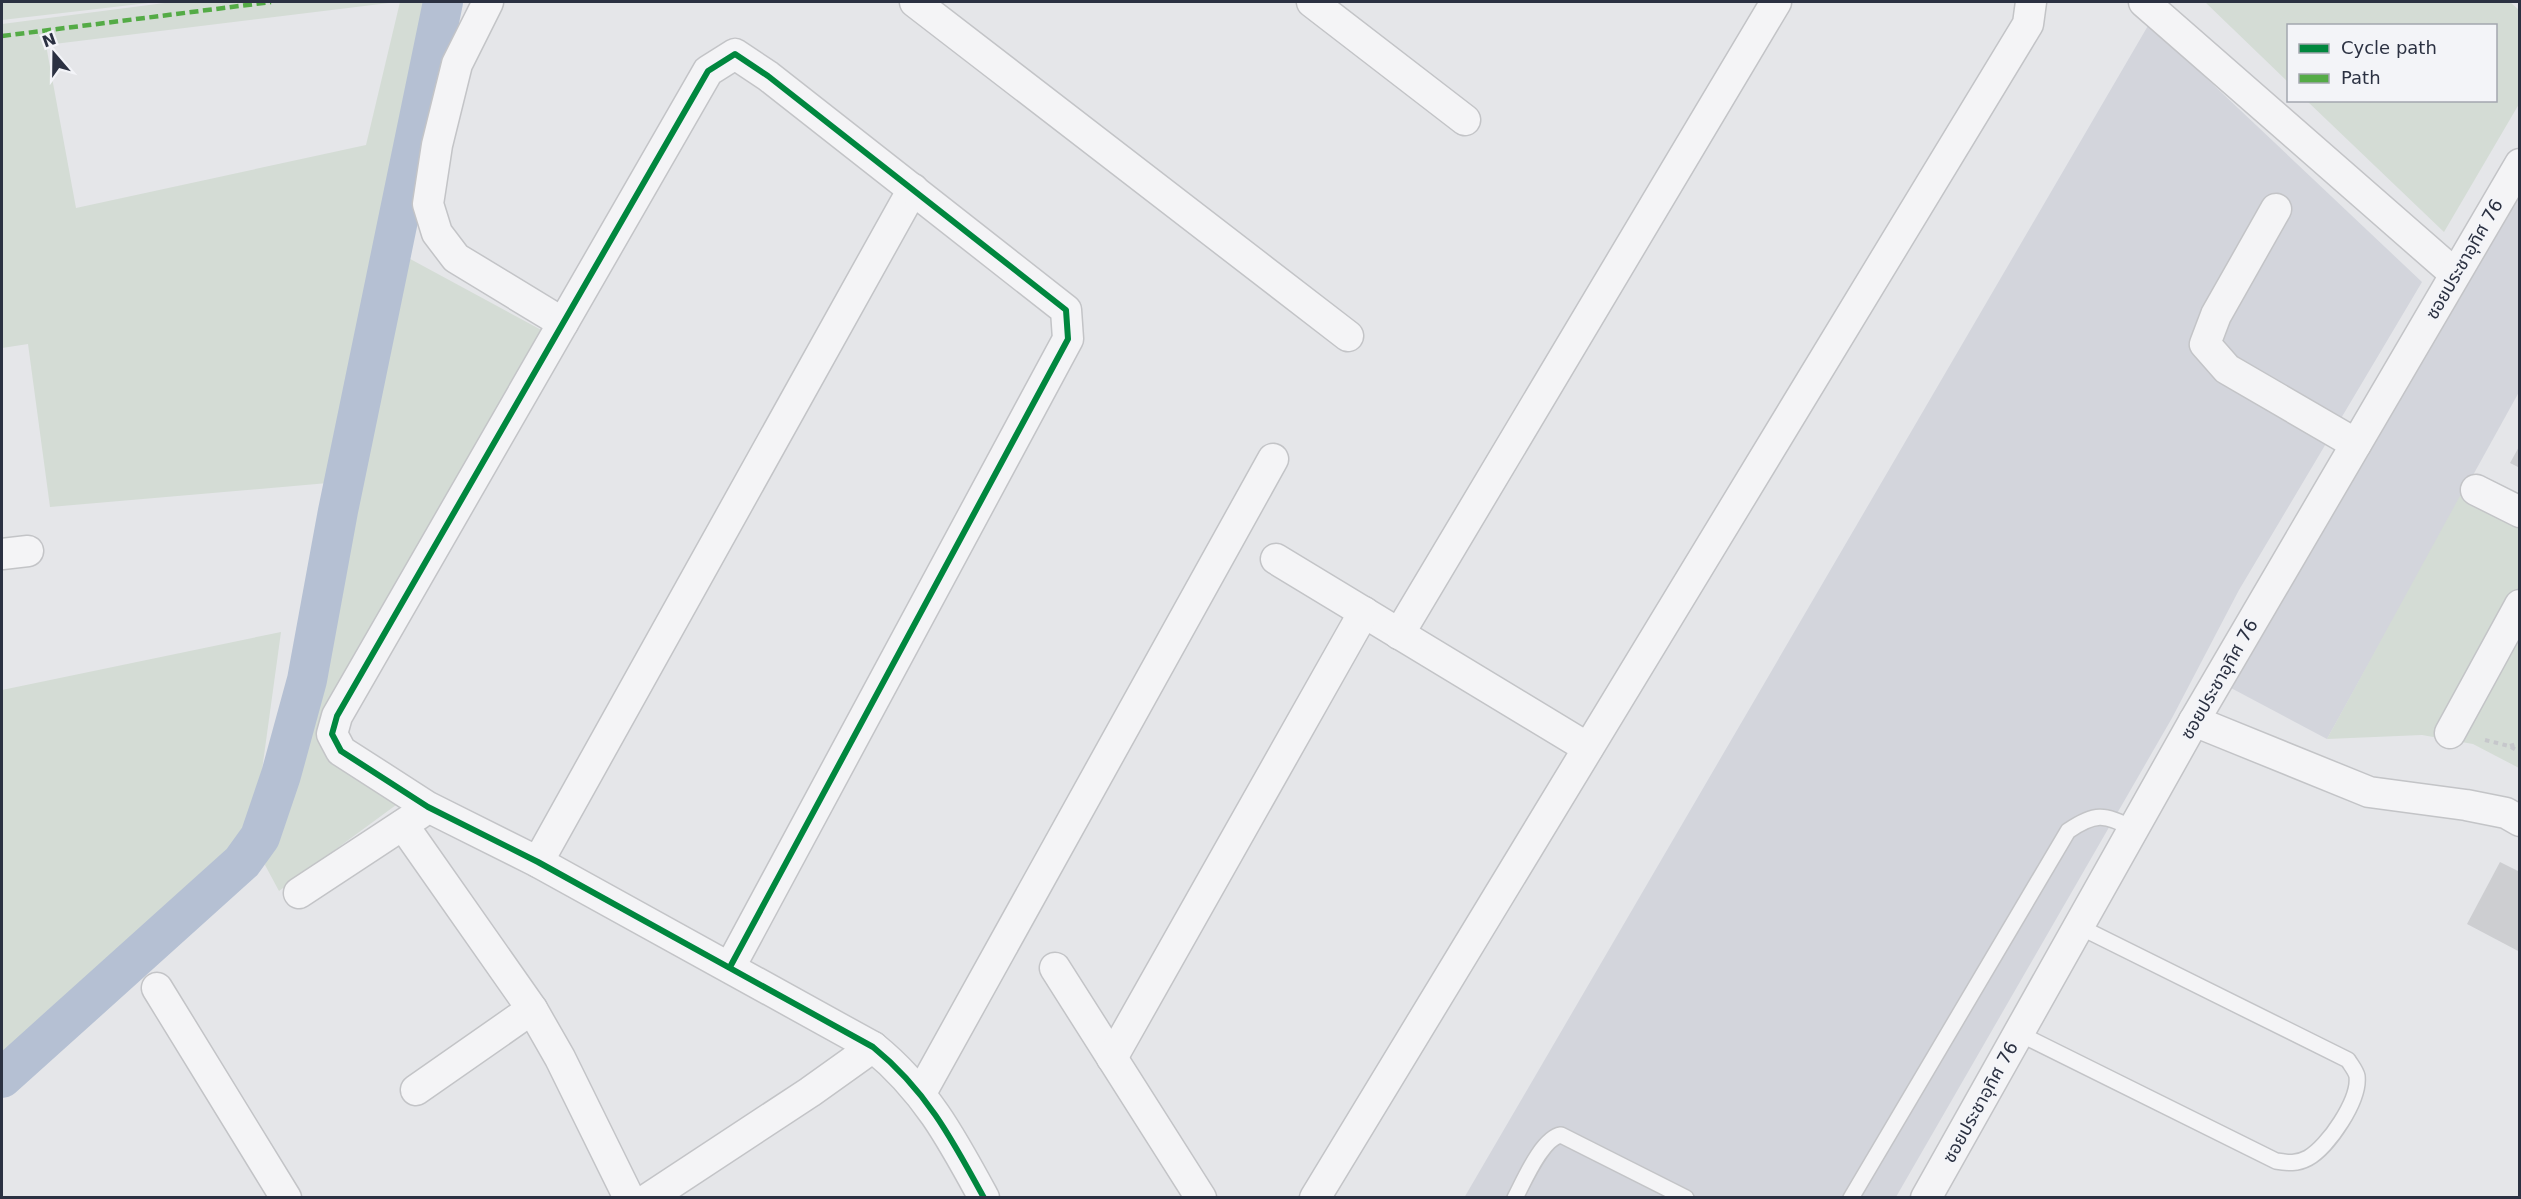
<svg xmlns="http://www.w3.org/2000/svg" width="2521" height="1199" font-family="'DejaVu Sans','Noto Sans Thai',sans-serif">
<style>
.built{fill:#d3d5dc}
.green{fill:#d4dcd5}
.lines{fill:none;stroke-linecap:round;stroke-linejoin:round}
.canal{stroke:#b5c0d3;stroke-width:40}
.building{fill:#cdced1}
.lane-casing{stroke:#c3c4c7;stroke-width:18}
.street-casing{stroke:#c3c4c7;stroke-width:33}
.path{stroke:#c6c7cb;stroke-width:4;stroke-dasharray:4.5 4.5;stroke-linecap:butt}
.lane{stroke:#f4f4f6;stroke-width:15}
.street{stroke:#f4f4f6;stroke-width:30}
.quiet{stroke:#54ab46;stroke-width:4.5;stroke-dasharray:9 4.5;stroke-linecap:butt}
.cycleway-casing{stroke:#f3f4f8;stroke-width:10}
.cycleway{stroke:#00873e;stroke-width:6}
.labels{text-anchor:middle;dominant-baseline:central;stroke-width:5;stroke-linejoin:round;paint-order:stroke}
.street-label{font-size:18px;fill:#2b3142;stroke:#f3f4f8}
</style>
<rect width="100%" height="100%" fill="#e5e6e9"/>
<!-- built -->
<g class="built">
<polygon points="2149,24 2422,282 2239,590 2172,718 1896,1197 1464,1198"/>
<polygon points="2519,187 2519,392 2327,739 2231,688"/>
</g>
<!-- green -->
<g class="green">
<polygon points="2,2 157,2 2,20"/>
<polygon points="172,2 397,2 46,45 76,208 366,145 400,2 432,2 387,244 328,483 50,507 28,344 2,348 2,24"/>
<polygon points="2205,2 2510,2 2519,10 2519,104 2444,232 2307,101 2496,100 2496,26 2288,26 2288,82"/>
<polygon points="401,254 547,333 322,739 396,805 279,891 265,865 299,756"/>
<polygon points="2461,494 2519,527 2519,768 2473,744 2422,735 2327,739"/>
<polygon points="281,632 255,821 230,858 2,1053 2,690"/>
</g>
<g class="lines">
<!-- canal -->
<polyline class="canal" points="2,1078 242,862 260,837 281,775 307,680 338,511 443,2"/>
</g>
<!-- building -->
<g class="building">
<polygon points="2520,445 2520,468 2510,463"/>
<polygon points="2500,862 2520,872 2520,952 2467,924"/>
</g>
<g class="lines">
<!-- lane casing -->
<g class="lane-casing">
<g id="lane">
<path d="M2018,1033L2276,1161C2288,1163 2297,1164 2308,1158C2328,1147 2360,1100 2357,1076C2356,1071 2351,1065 2348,1060L2078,926"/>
<path d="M1515,1198C1524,1181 1542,1138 1561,1135L1686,1198"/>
<path d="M1851,1198L2068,831C2094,813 2105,813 2133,829"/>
</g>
</g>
<!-- street casing -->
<g class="street-casing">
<g id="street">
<polyline points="488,2 457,64 437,145 428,204 437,233 456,258 563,323"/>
<polyline points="915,2 1348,336"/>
<polyline points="1312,2 1465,120"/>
<polyline points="2144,2 2455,274"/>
<polyline points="2276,209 2216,315 2205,344 2227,369 2356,444"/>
<polyline points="2476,490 2520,512"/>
<polyline points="2,554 28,551"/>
<polyline points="1276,559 1588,748"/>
<polyline points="1399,634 1776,2"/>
<polyline points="2194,721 2369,792 2466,805 2506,813 2520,821"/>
<polyline points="2450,733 2520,605"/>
<polyline points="403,825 532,1009 560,1058 629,1198"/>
<polyline points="538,862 913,189"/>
<polyline points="299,893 419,814"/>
<path d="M730,967L1068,339L1066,310L768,76L735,54L708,71L337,716L332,734L341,751L428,807L538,862L873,1047C926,1090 952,1139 984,1198"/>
<polyline points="1055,968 1201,1198"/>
<polyline points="157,988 286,1198"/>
<polyline points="1112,1058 1364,612"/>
<polyline points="416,1090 532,1009"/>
<polyline points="921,1093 1273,459"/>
<polyline points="649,1198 810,1092 873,1047"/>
<polyline points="1315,1198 2028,24 2031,2"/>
<polyline points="1926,1198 2194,721 2520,164"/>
</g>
</g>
<!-- path -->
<g class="path">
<polyline points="2485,740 2509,746 2520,752"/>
<polyline points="2510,746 2520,743"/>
</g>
<!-- lane -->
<use href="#lane" class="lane"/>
<!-- street -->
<use href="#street" class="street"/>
<!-- quiet -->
<polyline class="quiet" points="2,36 271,2"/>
<!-- cycleway casing -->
<g class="cycleway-casing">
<path id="cycleway" d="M730,967L1068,339L1066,310L768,76L735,54L708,71L337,716L332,734L341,751L428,807L538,862L873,1047C926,1090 952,1139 984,1198"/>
</g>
<!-- cycleway -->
<use href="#cycleway" class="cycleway"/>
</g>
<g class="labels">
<!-- street labels -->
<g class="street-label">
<text transform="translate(2464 259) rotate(-60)">ซอยประชาอุทิศ 76</text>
<text transform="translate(2219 679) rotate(-60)">ซอยประชาอุทิศ 76</text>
<text transform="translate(1980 1102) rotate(-61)">ซอยประชาอุทิศ 76</text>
</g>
</g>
<!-- border -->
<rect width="2521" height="1199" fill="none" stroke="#2b3142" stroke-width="6"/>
<!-- legend -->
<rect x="2287" y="24" width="210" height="78" fill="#f3f4f8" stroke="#a3a6af" stroke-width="1.5"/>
<rect x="2299" y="44" width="30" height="9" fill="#00873e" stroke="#a3a6af" stroke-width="1.5"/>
<text x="2341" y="54" font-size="18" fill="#2b3142">Cycle path</text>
<rect x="2299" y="74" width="30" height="9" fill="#54ab46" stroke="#a3a6af" stroke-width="1.5"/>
<text x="2341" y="84" font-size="18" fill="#2b3142">Path</text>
<!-- north arrow -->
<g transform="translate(54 54) rotate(340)" stroke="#f3f4f8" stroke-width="4.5" paint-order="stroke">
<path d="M0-4.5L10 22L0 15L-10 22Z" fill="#2b3142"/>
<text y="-9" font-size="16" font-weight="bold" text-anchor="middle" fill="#2b3142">N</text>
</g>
</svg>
